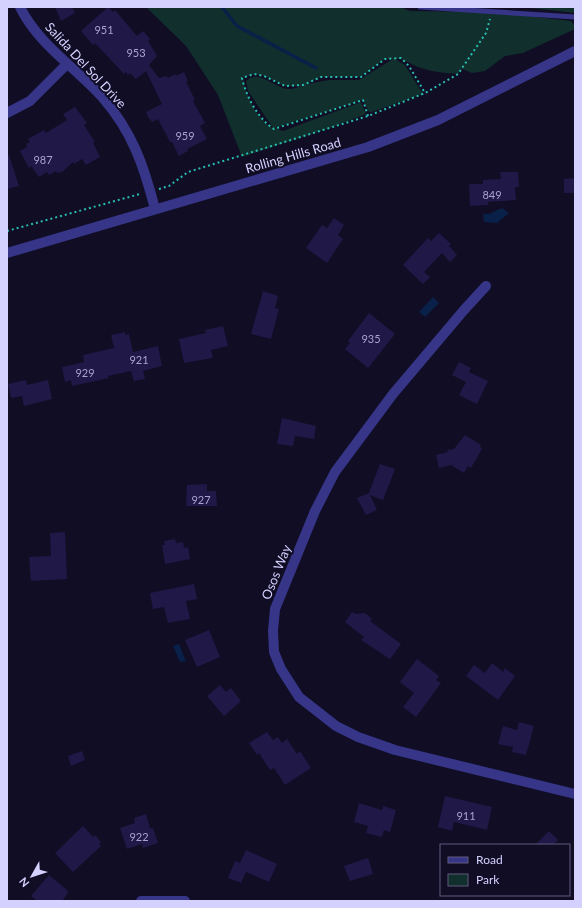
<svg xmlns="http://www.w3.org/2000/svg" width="582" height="908" font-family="Lato,sans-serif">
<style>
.green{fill:#102f2d;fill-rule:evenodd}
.water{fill:#092148}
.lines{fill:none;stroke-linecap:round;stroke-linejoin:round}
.stream{stroke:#092148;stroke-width:3.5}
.building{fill:#201847}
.path{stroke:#27bdb1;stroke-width:2;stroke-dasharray:2 3;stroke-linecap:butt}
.service{stroke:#363587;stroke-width:5}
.minor{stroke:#363587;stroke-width:10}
.tertiary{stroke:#363587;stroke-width:10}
.labels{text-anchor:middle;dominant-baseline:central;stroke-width:4;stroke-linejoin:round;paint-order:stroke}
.number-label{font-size:11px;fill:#a8a3d1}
.street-label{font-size:13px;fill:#d5d1ff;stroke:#100d25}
</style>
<rect width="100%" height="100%" fill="#100d25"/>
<!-- green -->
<g class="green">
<path d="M146,7H400L410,11L493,12L571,21L575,26V29L523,53L505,56L485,71L472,73L462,69L458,74C446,73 433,72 421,68C411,65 405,58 395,59L405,65L423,94L372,112H369L363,100L275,128L283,131L361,102L366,114L330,128L242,157L218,95L186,46ZM385,59H393L359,80H329L307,84L321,77H361ZM254,74L264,76L285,86H301C298,87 293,89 289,89C274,89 259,68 246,81L248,91L273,128C257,119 246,96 243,78Z"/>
<polygon points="522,7 575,7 575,13"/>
</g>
<!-- water -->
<g class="water">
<polygon points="502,208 509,213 497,223 484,222 483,214 489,214"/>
<polygon points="433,297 439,303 425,317 419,312"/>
<polygon points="179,644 186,661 180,662 173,646"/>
</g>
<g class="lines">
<!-- stream -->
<polyline class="stream" points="222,7 237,26 316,68"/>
</g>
<!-- building -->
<g class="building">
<polygon points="55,7 72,7 75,13 61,21"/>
<polygon points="108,7 113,12 115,10 137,36 143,31 150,39 148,41 157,56 149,65 159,78 166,76 168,78 175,74 176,76 184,72 188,81 186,82 195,100 193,101 205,123 200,126 207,139 187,149 188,151 179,156 172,142 170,142 158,119 152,122 148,117 146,112 162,104 146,71 136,79 130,73 128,75 126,72 124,74 95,43 93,45 81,31"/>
<polygon points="75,107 87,123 84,125 95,142 93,143 100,157 86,165 82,159 74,164 73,162 62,172 57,173 56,171 49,175 47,172 39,177 31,166 29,168 20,151 27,147 26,144 30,142 28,139 44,130 46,133 67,120 63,114"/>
<polygon points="7,155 9,155 19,186 7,189"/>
<polygon points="500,172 518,172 519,187 515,187 516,200 488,202 488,205 470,206 469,184 483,184 483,180 501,179"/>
<polygon points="575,178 575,193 564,193 564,179"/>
<polygon points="334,218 344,225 338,235 343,239 327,263 306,248 322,225 327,228"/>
<polygon points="439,233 451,244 449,246 457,255 450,262 442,253 424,272 430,277 423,284 403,265 428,238 431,241"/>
<polygon points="263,291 278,296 275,308 279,309 271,339 251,334"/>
<polygon points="369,313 395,334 368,368 345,349 350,343 348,341"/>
<polygon points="223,326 228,346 211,350 213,358 184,363 179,339 206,333 205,330"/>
<polygon points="125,332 125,335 129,334 133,352 158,346 162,366 143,371 145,379 134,381 131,371 108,376 109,378 72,386 71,380 65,382 62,367 84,362 83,355 114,348 111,335"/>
<polygon points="459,362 471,368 469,372 488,381 477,404 459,395 466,382 452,375"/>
<polygon points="26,380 27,385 48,380 52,399 24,406 22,396 11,398 8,384"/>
<polygon points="282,418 316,426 314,439 295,436 293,446 277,444"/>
<polygon points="465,435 481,445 480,447 482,449 471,468 468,466 464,473 451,465 439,468 436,455 448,452 447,450 454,449"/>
<polygon points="380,464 395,469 383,500 370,495 377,510 366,515 357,498 369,493"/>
<polygon points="207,484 207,491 216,491 217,506 186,506 187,485"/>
<polygon points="65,532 67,579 31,581 29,557 51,556 50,533"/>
<polygon points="175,539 176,543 183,542 184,548 188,547 190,559 165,564 162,545 165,545 164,541"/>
<polygon points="194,584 197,599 186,601 190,619 168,623 164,607 153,609 150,593"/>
<polygon points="352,612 356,614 365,613 372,619 370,621 401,644 390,659 361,640 364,637 345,622"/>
<polygon points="209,630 220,657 197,667 185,640"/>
<polygon points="417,659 439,676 436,680 441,683 416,717 403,707 414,693 400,682"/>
<polygon points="492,663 503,672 505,668 515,676 498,700 466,676 474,665 485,673"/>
<polygon points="220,685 226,692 231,688 241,701 224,716 207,696"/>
<polygon points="519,722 534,726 526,755 512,752 513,747 498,744 503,726 517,730"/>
<polygon points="267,732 273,740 278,737 282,743 287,739 297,754 300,751 311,768 285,785 274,768 270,770 259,753 257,755 249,743"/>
<polygon points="82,751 85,760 71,766 68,756"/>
<polygon points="445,796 492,807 487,830 454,822 452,831 438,827"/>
<polygon points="359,803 382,810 383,806 396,810 390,832 384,830 382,837 366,833 368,826 354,822"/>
<polygon points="146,814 150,828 153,828 158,843 143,848 142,844 127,849 120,828 135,823 134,818"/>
<polygon points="83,826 93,837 95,835 101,842 99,844 101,846 73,872 55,853"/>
<polygon points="549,831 558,840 553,845 535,845"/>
<polygon points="246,850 277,864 269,882 246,872 241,883 228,878 235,861 240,863"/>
<polygon points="368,858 373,874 350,881 344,866"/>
<polygon points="49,875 67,890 68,893 62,901 37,901 31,896"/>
</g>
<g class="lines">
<!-- path -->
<g class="path">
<path d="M368,116L363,100L274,129C258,119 246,96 242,78L254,74L264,76L285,86L303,85L321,77H361L385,59L401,58L409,66L425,93"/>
<polyline points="159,189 169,186 188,172 368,116 425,93 458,74 486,33 490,19"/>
<polyline points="7,231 140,194"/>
</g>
<!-- service -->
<polyline class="service" points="420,7 575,17"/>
<!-- minor -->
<g class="minor">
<path d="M20,7C38,44 75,67 102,97C132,131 144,166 155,209"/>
<polyline points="7,113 30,101 67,64"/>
<polyline points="486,286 464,310 393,394 335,472 315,511 275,609 273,631 274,652 281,669 299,697 336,726 358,737 395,750 575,794"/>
</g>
<!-- tertiary -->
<g class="tertiary">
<polyline points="7,253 368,147 438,120 575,51"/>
<polyline points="141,901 185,901"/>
</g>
</g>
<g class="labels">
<!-- number labels -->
<g class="number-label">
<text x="104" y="29">951</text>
<text x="136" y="52">953</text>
<text x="185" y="135">959</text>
<text x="43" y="159">987</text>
<text x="492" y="194">849</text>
<text x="371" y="338">935</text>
<text x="139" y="359">921</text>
<text x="85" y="372">929</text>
<text x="201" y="499">927</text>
<text x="466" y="815">911</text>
<text x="139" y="836">922</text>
</g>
<!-- street labels -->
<g class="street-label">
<text transform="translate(86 65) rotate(47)">Salida Del Sol Drive</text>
<text transform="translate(293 155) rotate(-16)">Rolling Hills Road</text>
<text transform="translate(276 572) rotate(-68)">Osos Way</text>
</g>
</g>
<!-- border -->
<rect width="582" height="908" fill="none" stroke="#d5d1ff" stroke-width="16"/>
<!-- legend -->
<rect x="440" y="844" width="130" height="52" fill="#100d25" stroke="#5f5b7c"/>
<rect x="448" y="857" width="20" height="6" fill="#363587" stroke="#5f5b7c"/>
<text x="476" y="864" font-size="12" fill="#d5d1ff">Road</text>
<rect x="448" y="874" width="20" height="12" fill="#102f2d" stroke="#5f5b7c"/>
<text x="476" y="884" font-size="12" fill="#d5d1ff">Park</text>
<!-- north arrow -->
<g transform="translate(32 876) rotate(231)" stroke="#100d25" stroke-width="3" paint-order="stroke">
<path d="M0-3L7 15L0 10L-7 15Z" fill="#d5d1ff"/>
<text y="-6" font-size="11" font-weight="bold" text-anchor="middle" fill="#d5d1ff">N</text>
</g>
</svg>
